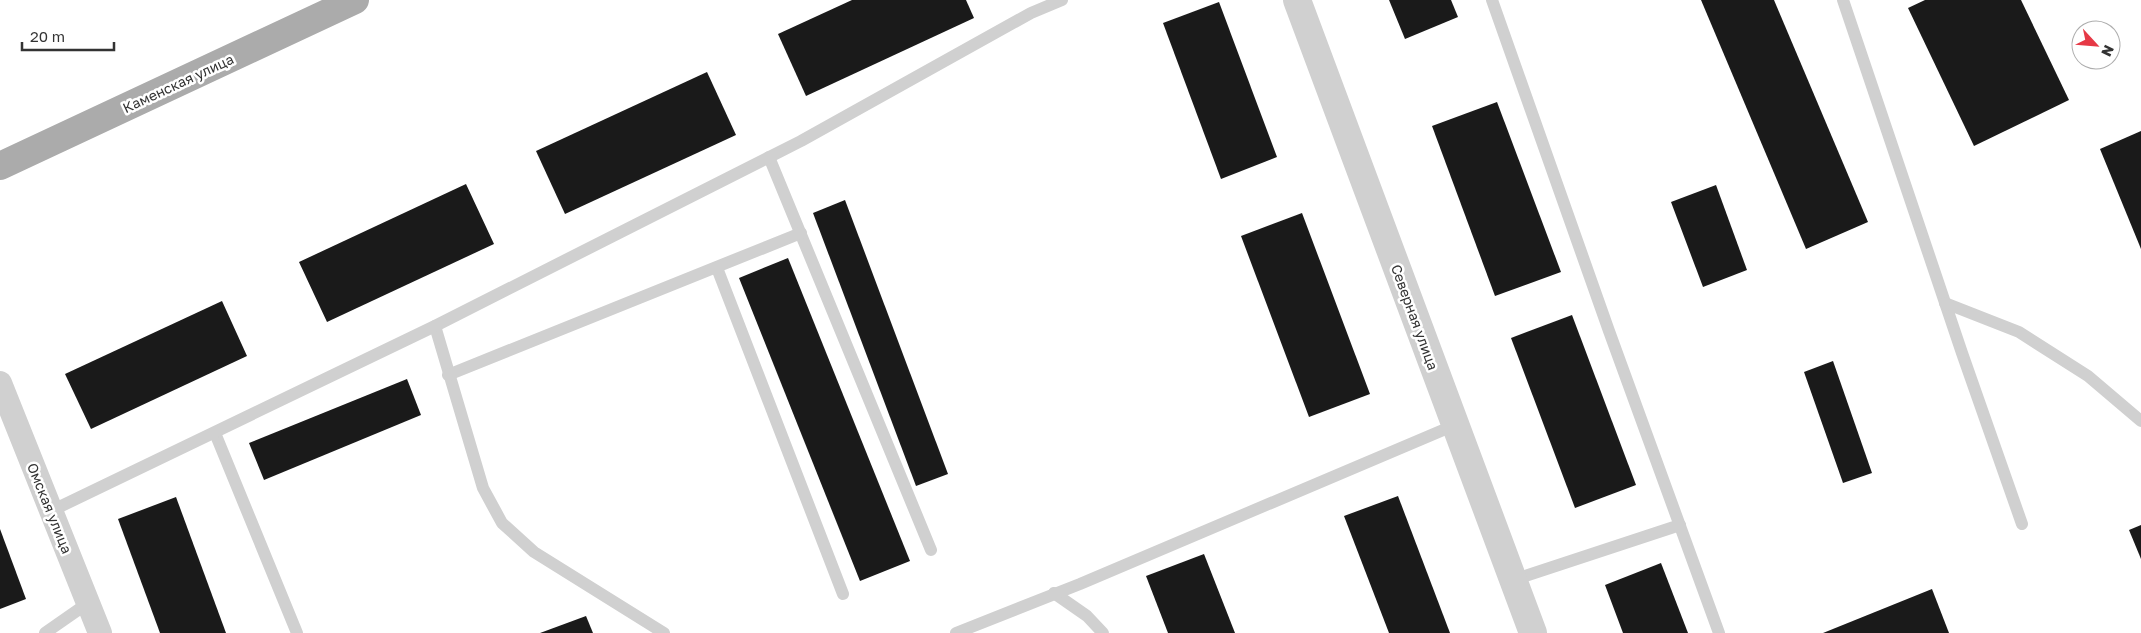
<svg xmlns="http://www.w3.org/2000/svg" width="2141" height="633" font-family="'Golos Text',sans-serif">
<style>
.building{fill:#1a1a1a}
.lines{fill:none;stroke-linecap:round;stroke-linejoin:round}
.service{stroke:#d0d0d0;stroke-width:12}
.minor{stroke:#d0d0d0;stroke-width:24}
.tertiary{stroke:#d0d0d0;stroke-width:28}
.primary{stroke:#ababab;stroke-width:28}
.labels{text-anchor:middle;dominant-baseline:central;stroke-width:5;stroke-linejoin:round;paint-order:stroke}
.street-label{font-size:14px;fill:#333;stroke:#fff}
</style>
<rect width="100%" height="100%" fill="#fff"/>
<!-- building -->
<g class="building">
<polygon points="852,0 966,0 974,18 806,96 778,34"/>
<polygon points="1389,0 1451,0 1458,17 1405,39"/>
<polygon points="1701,0 1774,0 1868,222 1806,249"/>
<polygon points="1925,0 2021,0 2069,100 1974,146 1908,8"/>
<polygon points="1219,2 1277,157 1221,179 1163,23"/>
<polygon points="707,72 736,135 565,214 536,151"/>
<polygon points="1497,102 1561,272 1495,296 1432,126"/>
<polygon points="2141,131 2141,249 2100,149"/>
<polygon points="466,184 494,244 327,322 299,262"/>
<polygon points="1716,185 1747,270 1703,287 1671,202"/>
<polygon points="845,200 948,474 916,486 813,213"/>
<polygon points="1302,213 1370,394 1309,417 1241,236"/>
<polygon points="788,258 910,561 860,581 739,278"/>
<polygon points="222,301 247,356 91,429 65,374"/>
<polygon points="1572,315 1636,485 1575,508 1511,338"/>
<polygon points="1833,361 1872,473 1843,483 1804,372"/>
<polygon points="407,379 421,415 264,480 249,443"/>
<polygon points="1398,496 1450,633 1389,633 1344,516"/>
<polygon points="176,497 226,633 160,633 118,519"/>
<polygon points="2141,525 2141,559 2129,530"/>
<polygon points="0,529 26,599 0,609"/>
<polygon points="1204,554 1235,633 1168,633 1146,576"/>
<polygon points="1661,563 1688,633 1623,633 1605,585"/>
<polygon points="1932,589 1949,633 1823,633"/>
<polygon points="586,616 593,633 540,633"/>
</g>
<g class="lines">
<!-- service -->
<g class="service">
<polyline points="1492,0 1609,331 1719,633"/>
<polyline points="1843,0 1962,353 2022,524"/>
<polyline points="769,157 931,550"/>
<polyline points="717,268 843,594"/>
<polyline points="1945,303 2019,332 2088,376 2141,421"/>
<polyline points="435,326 483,488 502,523 534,552 664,633"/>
<polyline points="448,375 801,233"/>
<polyline points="215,433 297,633"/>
<polyline points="51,511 435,326 801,141 1031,13 1062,0"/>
<polyline points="1513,580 1680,525"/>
<polyline points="1054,593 1087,616 1103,633"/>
<polyline points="45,633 88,603"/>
<polyline points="956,633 1080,584 1455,425"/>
</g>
<!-- minor -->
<polyline class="minor" points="0,383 100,633"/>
<!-- tertiary -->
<polyline class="tertiary" points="1297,0 1533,633"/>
<!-- primary -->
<polyline class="primary" points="0,166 355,0"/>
</g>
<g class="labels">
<!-- street labels -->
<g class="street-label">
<text transform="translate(178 83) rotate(-25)">Каменская улица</text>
<text transform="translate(1415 317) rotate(70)">Северная улица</text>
<text transform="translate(50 508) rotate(68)">Омская улица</text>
</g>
</g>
<!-- north arrow -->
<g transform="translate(2096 45) rotate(116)"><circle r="24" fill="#ffffff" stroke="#adadad"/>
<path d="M0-4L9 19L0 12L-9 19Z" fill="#e63946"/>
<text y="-8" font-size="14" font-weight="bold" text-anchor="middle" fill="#333333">N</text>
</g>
<!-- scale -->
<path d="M22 42v8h92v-8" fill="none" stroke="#333333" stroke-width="2.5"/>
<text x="30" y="42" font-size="15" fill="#333333" stroke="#ffffff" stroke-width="4" paint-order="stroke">20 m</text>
</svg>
